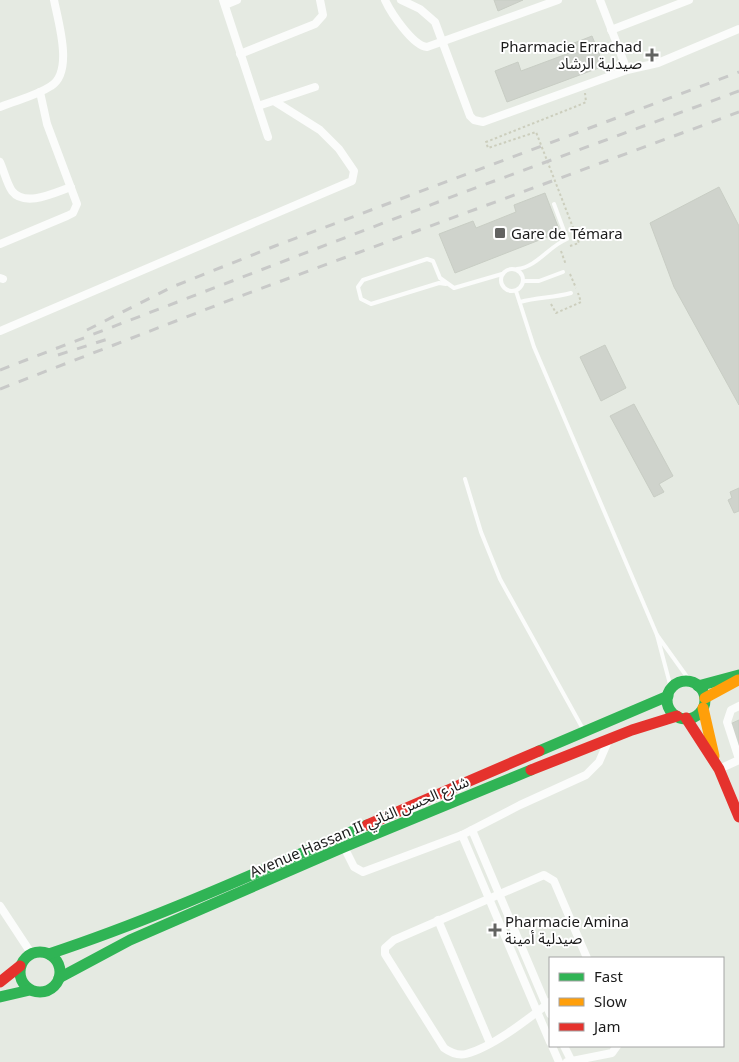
<svg xmlns="http://www.w3.org/2000/svg" width="739" height="1062" font-family="'Noto Sans','Noto Sans Arabic',sans-serif">
<style>
.building{fill:#cfd3cc;stroke:#c8cdc4}
.lines{fill:none;stroke-linecap:round;stroke-linejoin:round}
.path{stroke:#cccebd;stroke-width:2;stroke-dasharray:2.5 2.5;stroke-linecap:butt}
.lane{stroke:#fbfcfb;stroke-width:4}
.street{stroke:#fbfcfb;stroke-width:8}
.fast{stroke:#30b455;stroke-width:11}
.slow{stroke:#ff9f0a;stroke-width:11}
.jam{stroke:#e5322d;stroke-width:11}
.rail{stroke:#c8c9c8;stroke-width:3;stroke-dasharray:10 10;stroke-linecap:butt}
.poi-dot{fill:#626361;stroke:#fff;stroke-width:2}
.labels{text-anchor:middle;dominant-baseline:central;stroke-width:4;stroke-linejoin:round;paint-order:stroke}
.poi-label{font-size:15px;fill:#1b1b1b;stroke:#fff;text-anchor:start}
.street-label{font-size:15px;fill:#1b1b1b;stroke:#fff}
</style>
<rect width="100%" height="100%" fill="#e5eae2"/>
<!-- building -->
<g class="building">
<polygon points="494,0 523,0 498,11"/>
<polygon points="592,36 604,66 507,102 495,71 518,62 521,71 572,52 569,45"/>
<polygon points="719,187 739,226 739,405 674,287 650,223"/>
<polygon points="545,193 560,232 455,273 439,234 473,221 476,228 516,212 514,205"/>
<polygon points="605,345 626,388 601,401 580,357"/>
<polygon points="634,404 673,476 659,484 664,492 654,497 610,416"/>
<polygon points="739,488 739,511 734,513 728,500 732,498 730,492"/>
<polygon points="739,720 739,746 728,725"/>
</g>
<g class="lines">
<!-- path -->
<g class="path">
<polyline points="570,246 579,243 536,132 488,148 486,142 582,104 586,102 585,93"/>
<polyline points="561,251 566,265"/>
<polyline points="570,274 576,288"/>
<polyline points="551,304 556,313 581,302 578,293"/>
</g>
<!-- lane -->
<g class="lane">
<circle cx="512" cy="280" r="11"/>
<path d="M517,269C537,267 549,246 567,239L554,204"/>
<polyline points="524,281 539,281 563,272"/>
<polyline points="446,284 439,283 371,304 361,299 358,287 363,280 427,259 433,261 440,278 454,288 502,274"/>
<polyline points="516,291 534,347 657,635"/>
<path d="M520,302C538,297 553,298 571,293"/>
<polyline points="465,479 481,532 500,579 583,729"/>
<polyline points="671,688 657,635 690,681"/>
</g>
<!-- street -->
<g class="street">
<polyline points="223,0 268,137"/>
<path d="M385,0C391,13 413,46 427,47L558,0"/>
<polyline points="401,0 420,9 435,22 470,116 474,120 483,122 627,70 658,63 739,29"/>
<polyline points="600,0 627,70"/>
<polyline points="225,5 237,0"/>
<polyline points="611,30 689,0"/>
<polyline points="240,54 315,24 323,15 320,0"/>
<polyline points="258,106 315,87"/>
<path d="M0,107C17,100 36,96 51,86C74,72 58,21 54,0"/>
<path d="M0,162C4,171 7,184 12,191C25,208 56,192 71,187"/>
<polyline points="0,244 67,216 73,213 77,204 47,124 40,92"/>
<polyline points="0,278 3,279"/>
<polyline points="0,331 352,181 354,171 339,149 320,130 274,101"/>
<polyline points="739,706 731,710 727,722 739,759"/>
<polyline points="719,769 739,760"/>
<polyline points="472,830 550,1014"/>
<polyline points="462,835 550,1042"/>
<polyline points="344,847 354,867 363,872 462,835 520,805 586,775 599,762 609,739"/>
<polyline points="0,906 31,953"/>
<polyline points="438,920 490,1043"/>
<path d="M550,1002C528,1019 493,1047 466,1054C458,1056 451,1053 444,1048L385,954V948L394,940L544,875L554,881L587,958"/>
<polyline points="552,1046 559,1062"/>
<polyline points="564,1046 571,1060"/>
<polyline points="567,1062 612,1053 617,1046"/>
</g>
<!-- fast -->
<g class="fast">
<circle cx="686" cy="700" r="19"/>
<polyline points="698,686 739,675"/>
<polyline points="539,751 668,696"/>
<circle cx="40" cy="972" r="20"/>
<path d="M49,954C158,918 262,870 367,825"/>
<polyline points="59,978 130,940 344,847 531,770"/>
<polyline points="0,997 30,990"/>
</g>
<!-- slow -->
<g class="slow">
<polyline points="705,698 738,680"/>
<polyline points="703,708 714,756"/>
</g>
<!-- jam -->
<g class="jam">
<polyline points="686,718 719,769 739,817"/>
<polyline points="531,770 632,730 677,716"/>
<polyline points="367,825 539,751"/>
<polyline points="0,982 20,966"/>
</g>
<!-- rail -->
<g class="rail">
<polyline points="87,330 172,287 275,246 739,72"/>
<polyline points="58,355 111,338"/>
<polyline points="0,370 459,194 739,91"/>
<polyline points="0,389 238,297 739,112"/>
</g>
</g>
<!-- markers -->
<g class="poi-dot">
<path d="M649.5 47.5h5v5h5v5h-5v5h-5v-5h-5v-5h5z"/>
<rect x="494" y="227" width="12" height="12" rx="2.5"/>
<path d="M492.5 922.5h5v5h5v5h-5v5h-5v-5h-5v-5h5z"/>
</g>
<g class="labels">
<!-- poi labels -->
<g class="poi-label">
<text x="642" y="46" text-anchor="end">Pharmacie Errachad<tspan x="642" dy="17">صيدلية الرشاد</tspan></text>
<text x="511" y="233">Gare de Témara</text>
<text x="505" y="921">Pharmacie Amina<tspan x="505" dy="17">صيدلية أمينة</tspan></text>
</g>
<!-- street labels -->
<g class="street-label">
<text transform="translate(359 826) rotate(-23)">Avenue Hassan II شارع الحسن الثاني</text>
</g>
</g>
<!-- legend -->
<rect x="549" y="957" width="175" height="90" fill="#ffffff" stroke="#a4a4a4"/>
<rect x="559" y="973" width="25" height="8" fill="#30b455" stroke="#a4a4a4"/>
<text x="594" y="982" font-size="15" fill="#1b1b1b">Fast</text>
<rect x="559" y="998" width="25" height="8" fill="#ff9f0a" stroke="#a4a4a4"/>
<text x="594" y="1007" font-size="15" fill="#1b1b1b">Slow</text>
<rect x="559" y="1023" width="25" height="8" fill="#e5322d" stroke="#a4a4a4"/>
<text x="594" y="1032" font-size="15" fill="#1b1b1b">Jam</text>
</svg>
